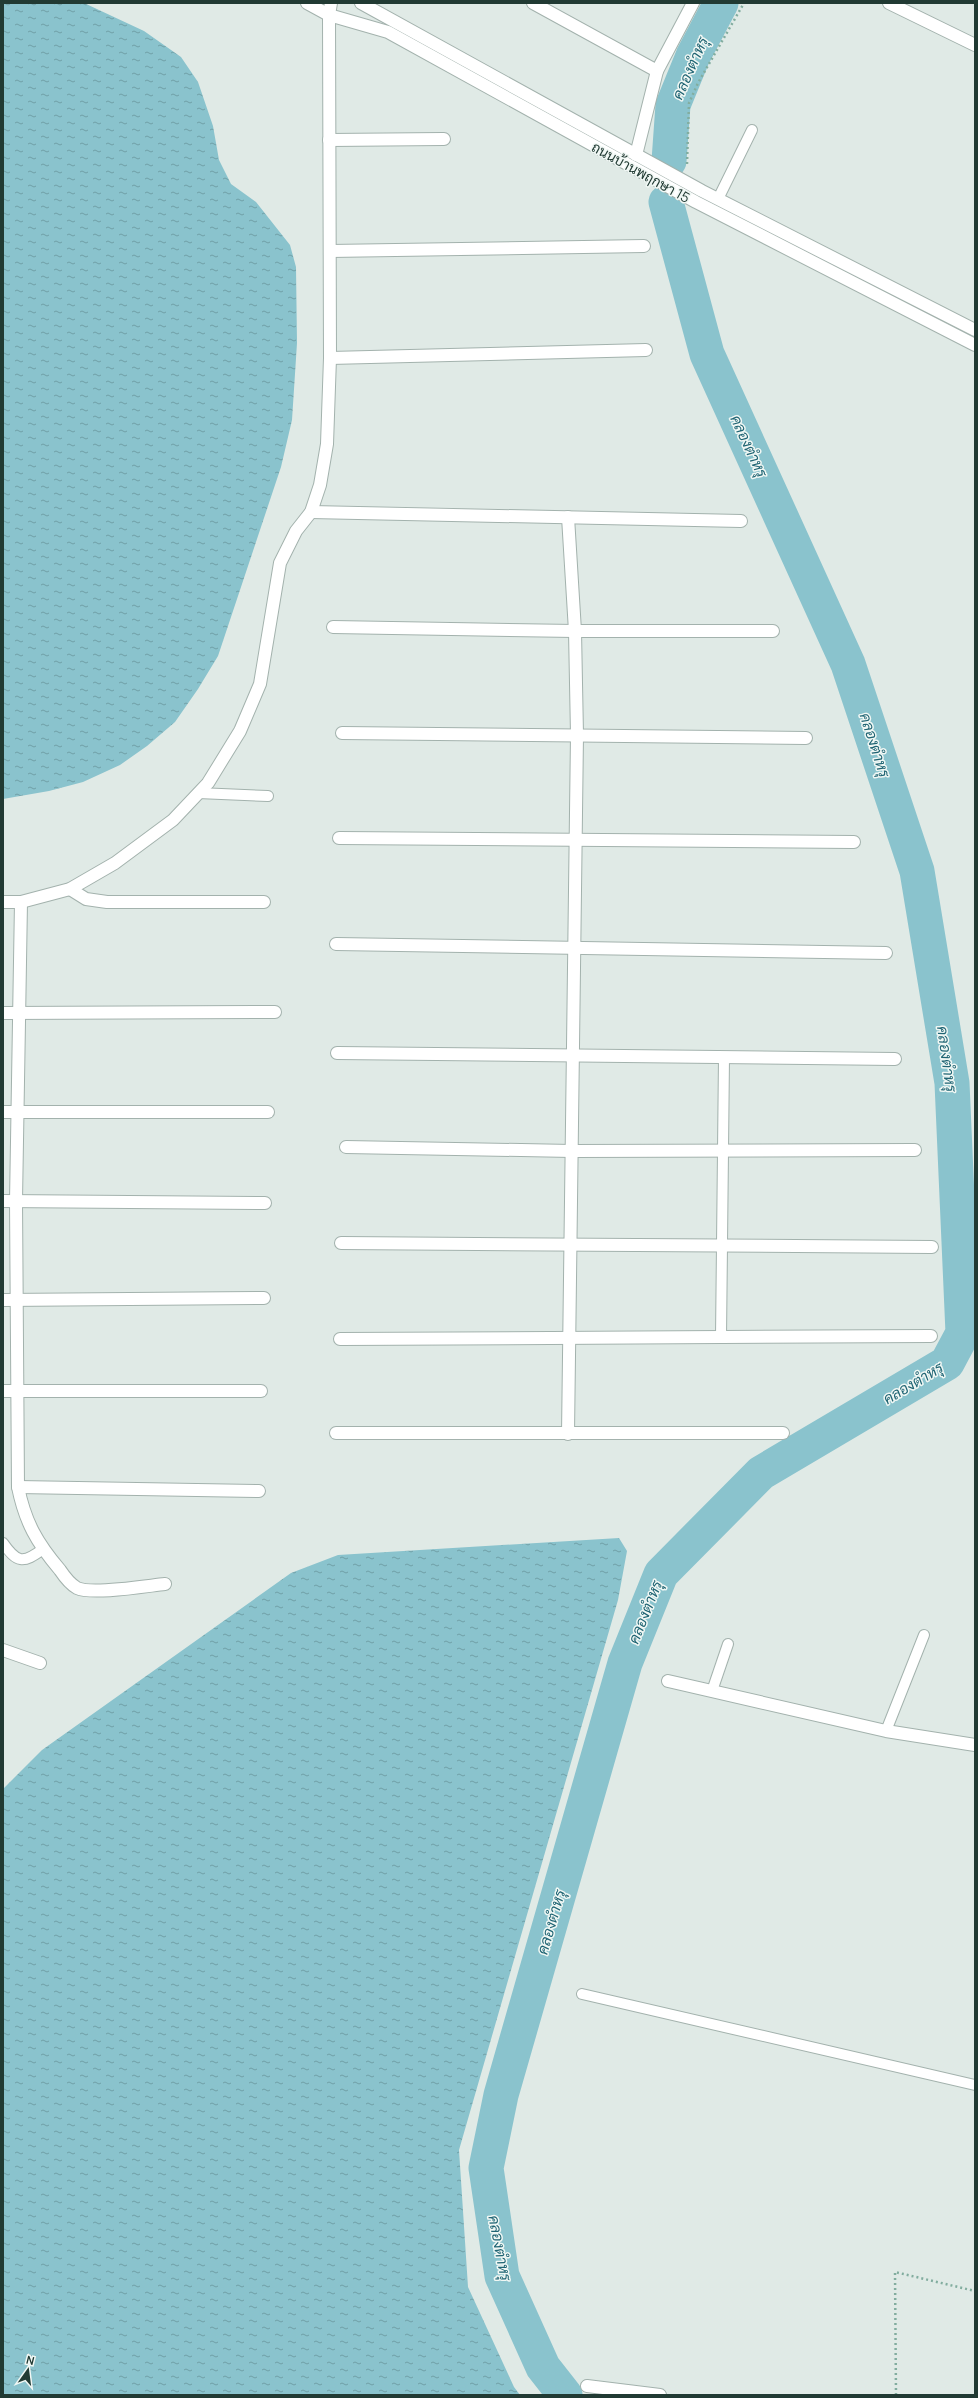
<svg xmlns="http://www.w3.org/2000/svg" width="978" height="2398" font-family="Manrope,Sarabun,sans-serif">
<style>
.water{fill:url(#water-ripples)}
.lines{fill:none;stroke-linecap:round;stroke-linejoin:round}
.river{stroke:#8ac3cd;stroke-width:35}
.lane-casing{stroke:#a3b2ad;stroke-width:12}
.street-casing{stroke:#a3b2ad;stroke-width:14}
.path{stroke:#82ad9f;stroke-width:2.5;stroke-dasharray:2 3;stroke-linecap:butt}
.lane{stroke:#fff;stroke-width:10}
.street{stroke:#fff;stroke-width:12}
.labels{text-anchor:middle;dominant-baseline:central;stroke-width:3;stroke-linejoin:round;paint-order:stroke}
.street-label{font-size:14px;fill:#213a33;stroke:#f0f7f4}
.water-label{font-size:15px;font-style:italic;fill:#1f6473;stroke:#f0f7f4}
</style>
<defs>
<pattern id="water-ripples" width="26" height="14" patternUnits="userSpaceOnUse"><rect width="26" height="14" fill="#8ac3cd"/><path d="M2 4q2-2 4 0t4 0M15 11q2-2 4 0t4 0" fill="none" stroke="#709fa7"/></pattern>
</defs>
<rect width="100%" height="100%" fill="#e0eae6"/>
<!-- water -->
<g class="water">
<polygon points="3,3 84,3 144,31 181,57 198,82 213,126 219,160 231,184 256,202 290,245 296,267 297,343 292,420 281,467 218,656 198,689 175,722 147,746 120,765 83,782 49,791 3,799"/>
<polygon points="619,1538 627,1551 618,1600 459,2150 468,2287 514,2387 520,2395 3,2395 3,1789 42,1750 291,1573 338,1555"/>
</g>
<g class="lines">
<!-- river -->
<g class="river">
<polyline points="669,161 673,105 693,56 721,3"/>
<polyline points="565,2395 543,2367 502,2276 486,2168 501,2095 625,1663 661,1574 761,1473 947,1363 963,1333 952,1083 917,871 848,664 707,354 666,202"/>
</g>
<!-- lane casing -->
<g class="lane-casing">
<g id="lane">
<polyline points="718,199 752,130"/>
<polyline points="198,793 268,796"/>
<polyline points="721,1338 724,1057"/>
<path d="M3,1543C17,1563 23,1564 43,1549"/>
<polyline points="712,1691 728,1644"/>
<polyline points="886,1731 924,1635"/>
<polyline points="582,1994 975,2085"/>
</g>
</g>
<!-- street casing -->
<g class="street-casing">
<g id="street">
<polyline points="307,3 329,15 388,32 696,202 975,345"/>
<polyline points="361,3 702,191 975,330"/>
<polyline points="533,3 657,71"/>
<polyline points="889,3 975,45"/>
<polyline points="329,140 444,139"/>
<polyline points="636,155 657,71 693,3"/>
<polyline points="330,251 644,246"/>
<polyline points="330,358 646,350"/>
<polyline points="311,512 741,521"/>
<polyline points="568,517 575,631 577,735 568,1434"/>
<polyline points="333,627 575,631 773,631"/>
<polyline points="342,733 806,738"/>
<polyline points="339,838 854,842"/>
<polyline points="70,889 86,899 107,902 264,902"/>
<polyline points="3,902 21,902 70,889 115,863 173,820 208,783 240,731 260,684 280,563 296,531 311,512 320,485 327,444 330,358 329,15 331,3"/>
<path d="M21,902L16,1201L18,1487C25,1522 37,1543 60,1570C64,1576 70,1584 77,1588C92,1595 146,1586 165,1584"/>
<polyline points="336,944 886,953"/>
<polyline points="3,1013 275,1012"/>
<polyline points="337,1053 895,1059"/>
<polyline points="3,1112 268,1112"/>
<polyline points="346,1147 572,1151 915,1150"/>
<polyline points="3,1201 265,1203"/>
<polyline points="341,1243 932,1247"/>
<polyline points="3,1300 264,1298"/>
<polyline points="340,1339 931,1336"/>
<polyline points="3,1391 261,1391"/>
<polyline points="336,1433 783,1433"/>
<polyline points="18,1487 259,1491"/>
<polyline points="3,1650 40,1663"/>
<polyline points="668,1681 886,1731 975,1745"/>
<polyline points="587,2386 660,2395"/>
</g>
</g>
<!-- path -->
<g class="path">
<polyline points="687,164 689,103 698,83 744,3"/>
<polyline points="896,2395 895,2272 975,2291"/>
</g>
<!-- lane -->
<use href="#lane" class="lane"/>
<!-- street -->
<use href="#street" class="street"/>
</g>
<g class="labels">
<!-- street labels -->
<g class="street-label">
<text transform="translate(641 172) rotate(29)">ถนนบ้านพฤกษา 15</text>
</g>
<!-- water labels -->
<g class="water-label">
<text transform="translate(690 68) rotate(-66)">คลองตำหรุ</text>
<text transform="translate(749 446) rotate(65)">คลองตำหรุ</text>
<text transform="translate(875 745) rotate(72)">คลองตำหรุ</text>
<text transform="translate(947 1059) rotate(82)">คลองตำหรุ</text>
<text transform="translate(913 1383) rotate(-31)">คลองตำหรุ</text>
<text transform="translate(645 1612) rotate(-68)">คลองตำหรุ</text>
<text transform="translate(551 1922) rotate(-74)">คลองตำหรุ</text>
<text transform="translate(500 2248) rotate(79)">คลองตำหรุ</text>
</g>
</g>
<!-- border -->
<rect width="978" height="2398" fill="none" stroke="#213a33" stroke-width="8"/>
<!-- north arrow -->
<g transform="translate(28 2370) rotate(14)" stroke="#f0f7f4" stroke-width="3" paint-order="stroke">
<path d="M0-3L7 15L0 10L-7 15Z" fill="#213a33"/>
<text y="-6" font-size="11" font-weight="bold" text-anchor="middle" fill="#213a33">N</text>
</g>
</svg>
